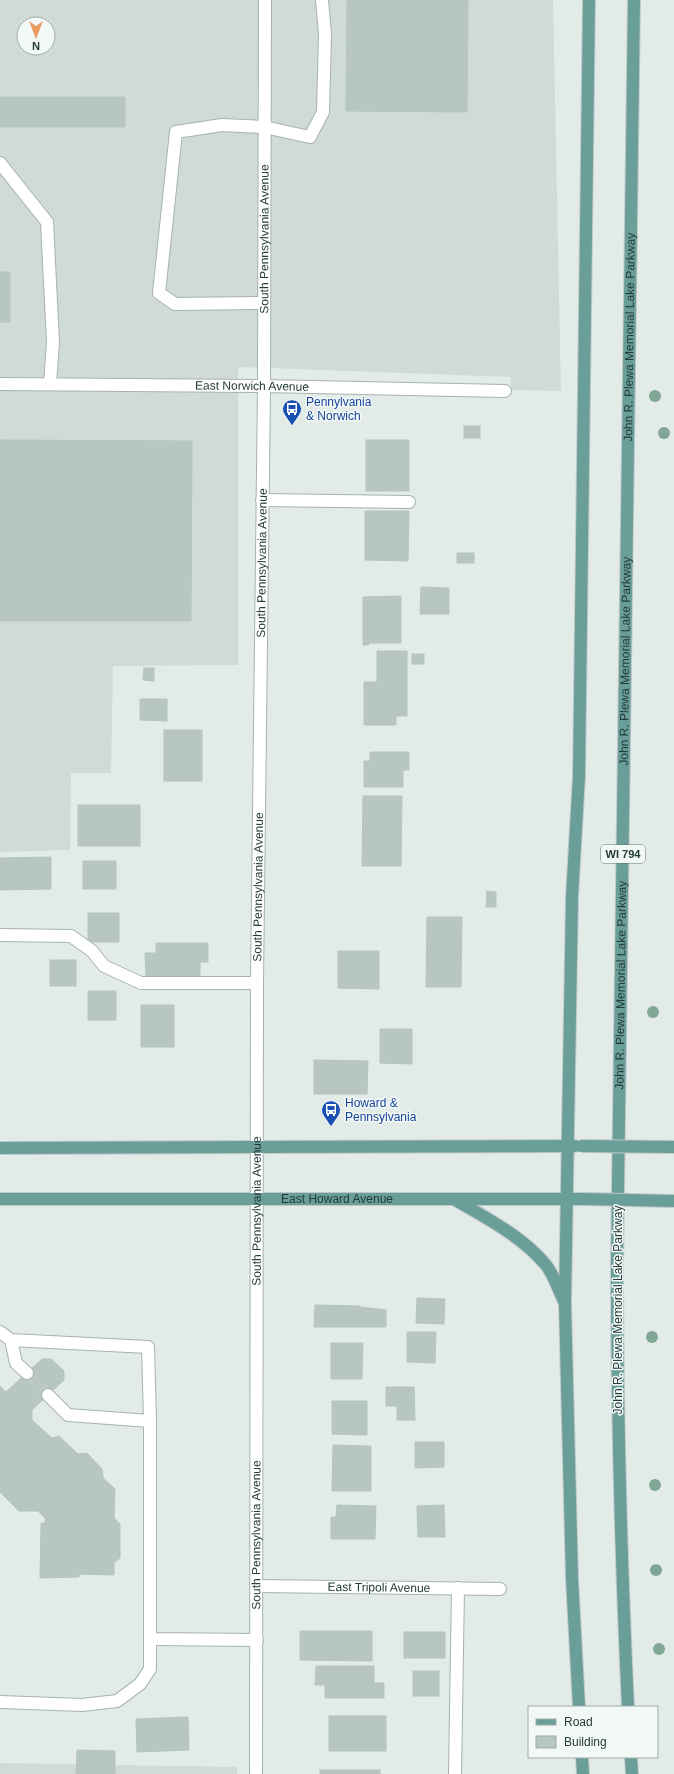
<svg xmlns="http://www.w3.org/2000/svg" width="674" height="1774" font-family="Arial,sans-serif">
<style>
.built{fill:#d0dbd8;fill-rule:evenodd}
.building{fill:#b7c6c2;stroke:#b5c4c0}
.lines{fill:none;stroke-linecap:round;stroke-linejoin:round}
.minor-tunnel{stroke:#bcc8c5;stroke-width:12;stroke-dasharray:12 6;stroke-linecap:butt}
.minor-casing{stroke:#a5b3b0;stroke-width:14}
.major-casing{stroke:#c1c8c8;stroke-width:14}
.minor{stroke:#fff;stroke-width:12}
.major{stroke:#699e99;stroke-width:12}
.major-bridge-casing{stroke:#c1c8c8;stroke-width:14;stroke-linecap:butt}
.major-bridge{stroke:#699e99;stroke-width:12}
.tree{fill:#80a796}
.labels{text-anchor:middle;dominant-baseline:central;stroke-width:3;stroke-linejoin:round;paint-order:stroke}
.shield{fill:#f2f8f6;stroke:#617472;stroke-width:1}
.shield-label{font-size:11px;font-weight:bold;fill:#233b39}
.street-label{font-size:12px;fill:#233b39;stroke:#f2f8f6}
.transit-label{font-size:12px;fill:#164399;stroke:#f2f8f6;text-anchor:start}
</style>
<rect width="100%" height="100%" fill="#e2ebe8"/>
<!-- built -->
<g class="built">
<path d="M0,0H553L561,391L510,390L511,377L238,367V665L113,666L111,773H71L70,850L0,852ZM24,24H48V48H24Z"/>
<polygon points="0,1763 237,1767 237,1774 0,1774"/>
</g>
<!-- building -->
<g class="building">
<polygon points="347,0 468,0 467,112 346,111"/>
<rect x="0" y="97" width="125" height="30"/>
<rect x="0" y="272" width="10" height="50"/>
<rect x="464" y="426" width="16" height="12"/>
<polygon points="0,440 192,441 191,621 0,621"/>
<rect x="366" y="440" width="43" height="51"/>
<polygon points="365,511 409,511 408,561 365,560"/>
<rect x="457" y="553" width="17" height="10"/>
<polygon points="421,587 449,588 449,614 420,614"/>
<polygon points="401,596 401,643 369,643 369,645 363,645 363,597"/>
<polygon points="377,651 407,651 407,716 396,716 396,725 364,725 364,682 377,682"/>
<rect x="412" y="654" width="12" height="10"/>
<polygon points="144,668 154,668 154,681 143,680"/>
<polygon points="140,699 167,699 167,721 140,720"/>
<rect x="164" y="730" width="38" height="51"/>
<polygon points="370,752 409,752 409,770 403,770 403,787 364,787 364,761 370,761"/>
<polygon points="363,796 402,796 401,866 362,866"/>
<rect x="78" y="805" width="62" height="41"/>
<polygon points="51,857 51,889 0,890 0,858"/>
<rect x="83" y="861" width="33" height="28"/>
<polygon points="487,891 496,892 496,907 486,907"/>
<rect x="88" y="913" width="31" height="29"/>
<polygon points="427,917 462,917 461,987 426,987"/>
<polygon points="156,943 208,943 208,962 200,962 200,979 146,979 145,953 156,953"/>
<polygon points="338,951 379,951 379,989 338,988"/>
<rect x="50" y="960" width="26" height="26"/>
<rect x="88" y="991" width="28" height="29"/>
<rect x="141" y="1005" width="33" height="42"/>
<polygon points="380,1029 412,1029 412,1064 380,1063"/>
<polygon points="314,1060 368,1061 367,1094 314,1094"/>
<polygon points="417,1298 445,1299 444,1324 416,1323"/>
<polygon points="315,1305 360,1306 360,1307 386,1310 386,1327 314,1327"/>
<polygon points="407,1332 436,1332 435,1363 407,1362"/>
<polygon points="331,1343 363,1343 362,1379 331,1379"/>
<polygon points="42,1359 51,1359 64,1371 64,1380 32,1410 32,1420 52,1438 59,1436 78,1454 87,1453 102,1469 103,1478 115,1489 114,1518 120,1524 120,1558 114,1563 114,1575 79,1574 79,1577 40,1578 41,1523 45,1523 45,1518 38,1511 19,1511 0,1492 0,1386 6,1392"/>
<polygon points="386,1387 414,1387 415,1420 397,1420 397,1406 386,1406"/>
<polygon points="332,1401 367,1401 367,1435 332,1434"/>
<polygon points="415,1442 444,1442 444,1467 415,1468"/>
<polygon points="333,1445 371,1446 371,1491 332,1491"/>
<polygon points="337,1505 376,1506 375,1539 331,1539 331,1517 336,1517"/>
<polygon points="444,1505 445,1537 418,1537 417,1506"/>
<polygon points="300,1631 372,1631 372,1661 300,1660"/>
<rect x="404" y="1632" width="41" height="26"/>
<polygon points="316,1666 374,1666 374,1683 384,1683 384,1698 325,1698 325,1685 315,1685"/>
<rect x="413" y="1671" width="26" height="25"/>
<rect x="329" y="1716" width="57" height="35"/>
<polygon points="188,1717 189,1750 137,1752 136,1719"/>
<polygon points="77,1750 115,1751 115,1774 76,1774"/>
<rect x="320" y="1770" width="60" height="4"/>
</g>
<g class="lines">
<!-- minor-tunnel -->
<polyline class="minor-tunnel" points="27,1373 48,1395"/>
<!-- minor casing -->
<g class="minor-casing">
<g id="minor">
<polyline points="0,163 47,222 53,342 50,384"/>
<polyline points="264,303 175,304 159,293 176,132 222,125 264,127 310,137 323,112 325,34 322,0"/>
<path id="s1" d="M0,384L264,386L505,391"/>
<polyline points="262,500 409,502"/>
<polyline points="0,935 71,936 92,951 104,966 141,983 257,983"/>
<polyline points="0,1332 11,1340 148,1347 150,1421 150,1639 257,1640"/>
<polyline points="11,1340 16,1363 27,1373"/>
<polyline points="48,1395 68,1415 150,1421"/>
<path id="s2" d="M258,1586L500,1589"/>
<polyline points="0,1702 82,1705 117,1701 140,1684 150,1669 150,1639"/>
<path id="s3" d="M256,1774L257,983L264,386L265,0"/>
<polyline points="455,1774 458,1588"/>
</g>
</g>
<!-- major casing -->
<g class="major-casing">
<g id="major">
<polyline points="0,1148 575,1146"/>
<path id="s4" d="M0,1199H584"/>
<path d="M454,1199C486,1218 522,1236 546,1265C554,1275 558,1289 564,1301"/>
<polyline points="579,1707 572,1579 565,1303 572,897 579,776 589,0"/>
<path id="s5" d="M628,1707C621,1559 617,1411 617,1263L634,0"/>
<polyline points="582,1757 583,1774"/>
<polyline points="631,1757 632,1774"/>
</g>
</g>
<!-- minor -->
<use href="#minor" class="minor"/>
<!-- major -->
<use href="#major" class="major"/>
<!-- major-bridge casing -->
<g class="major-bridge-casing">
<g id="major-bridge">
<polyline points="581,1146 674,1147"/>
<polyline points="584,1199 674,1201"/>
</g>
</g>
<!-- major-bridge -->
<use href="#major-bridge" class="major-bridge"/>
</g>
<!-- trees -->
<g class="tree">
<circle cx="655" cy="396" r="6"/>
<circle cx="664" cy="433" r="6"/>
<circle cx="653" cy="1012" r="6"/>
<circle cx="652" cy="1337" r="6"/>
<circle cx="655" cy="1485" r="6"/>
<circle cx="656" cy="1570" r="6"/>
<circle cx="659" cy="1649" r="6"/>
</g>
<!-- icons -->
<defs>
<g id="bus-pin" transform="scale(1)"><path d="M0 17L-7.5 6A9.5 9.5 0 1 1 7.5 6Z" fill="#1a4fb4" stroke="#f2f8f6"/><path d="M-5-6H5V4H4V6H2V4H-2V6H-4V4H-5ZM-3.5-4V0h7V-4ZM-3.5 1.2v1.5H-2V1.2ZM2 1.2v1.5H3.5V1.2Z" fill="#fff"/></g>
</defs>
<g fill-rule="evenodd">
<use href="#bus-pin" x="292" y="409"/>
<use href="#bus-pin" x="331" y="1110"/>
</g>
<g class="labels">
<!-- shield labels -->
<rect class="shield" x="601" y="845" width="44" height="18" rx="3"/>
<g class="shield-label">
<text x="623" y="854">WI 794</text>
</g>
<!-- street labels -->
<g class="street-label">
<text stroke="none"><textPath href="#s3" startOffset="1535">South Pennsylvania Avenue</textPath></text>
<text stroke="none"><textPath href="#s5" startOffset="1370">John R. Plewa Memorial Lake Parkway</textPath></text>
<text stroke="none"><textPath href="#s1" startOffset="252">East Norwich Avenue</textPath></text>
<text stroke="none"><textPath href="#s3" startOffset="1211">South Pennsylvania Avenue</textPath></text>
<text stroke="none"><textPath href="#s5" startOffset="1046">John R. Plewa Memorial Lake Parkway</textPath></text>
<text stroke="none"><textPath href="#s3" startOffset="887">South Pennsylvania Avenue</textPath></text>
<text stroke="none"><textPath href="#s5" startOffset="722">John R. Plewa Memorial Lake Parkway</textPath></text>
<text stroke="none"><textPath href="#s4" startOffset="337">East Howard Avenue</textPath></text>
<text stroke="none"><textPath href="#s3" startOffset="563">South Pennsylvania Avenue</textPath></text>
<text transform="translate(618 1310) rotate(-90)">John R. Plewa Memorial Lake Parkway</text>
<text stroke="none"><textPath href="#s3" startOffset="239">South Pennsylvania Avenue</textPath></text>
<text stroke="none"><textPath href="#s2" startOffset="121">East Tripoli Avenue</textPath></text>
</g>
<!-- transit labels -->
<g class="transit-label">
<text x="306" y="402">Pennylvania<tspan x="306" dy="14">&amp; Norwich</tspan></text>
<text x="345" y="1103">Howard &amp;<tspan x="345" dy="14">Pennsylvania</tspan></text>
</g>
</g>
<!-- legend -->
<rect x="528" y="1706" width="130" height="52" fill="#f2f8f6" stroke="#9facaa"/>
<rect x="536" y="1719" width="20" height="6" fill="#699e99" stroke="#9facaa"/>
<text x="564" y="1726" font-size="12" fill="#233b39">Road</text>
<rect x="536" y="1736" width="20" height="12" fill="#b7c6c2" stroke="#9facaa"/>
<text x="564" y="1746" font-size="12" fill="#233b39">Building</text>
<!-- north arrow -->
<g transform="translate(36 36) rotate(180)"><circle r="19" fill="#f2f8f6" stroke="#9facaa"/>
<path d="M0-3L7 15L0 10L-7 15Z" fill="#e99b62"/>
<text y="-6" font-size="11" font-weight="bold" text-anchor="middle" fill="#233b39">N</text>
</g>
</svg>
